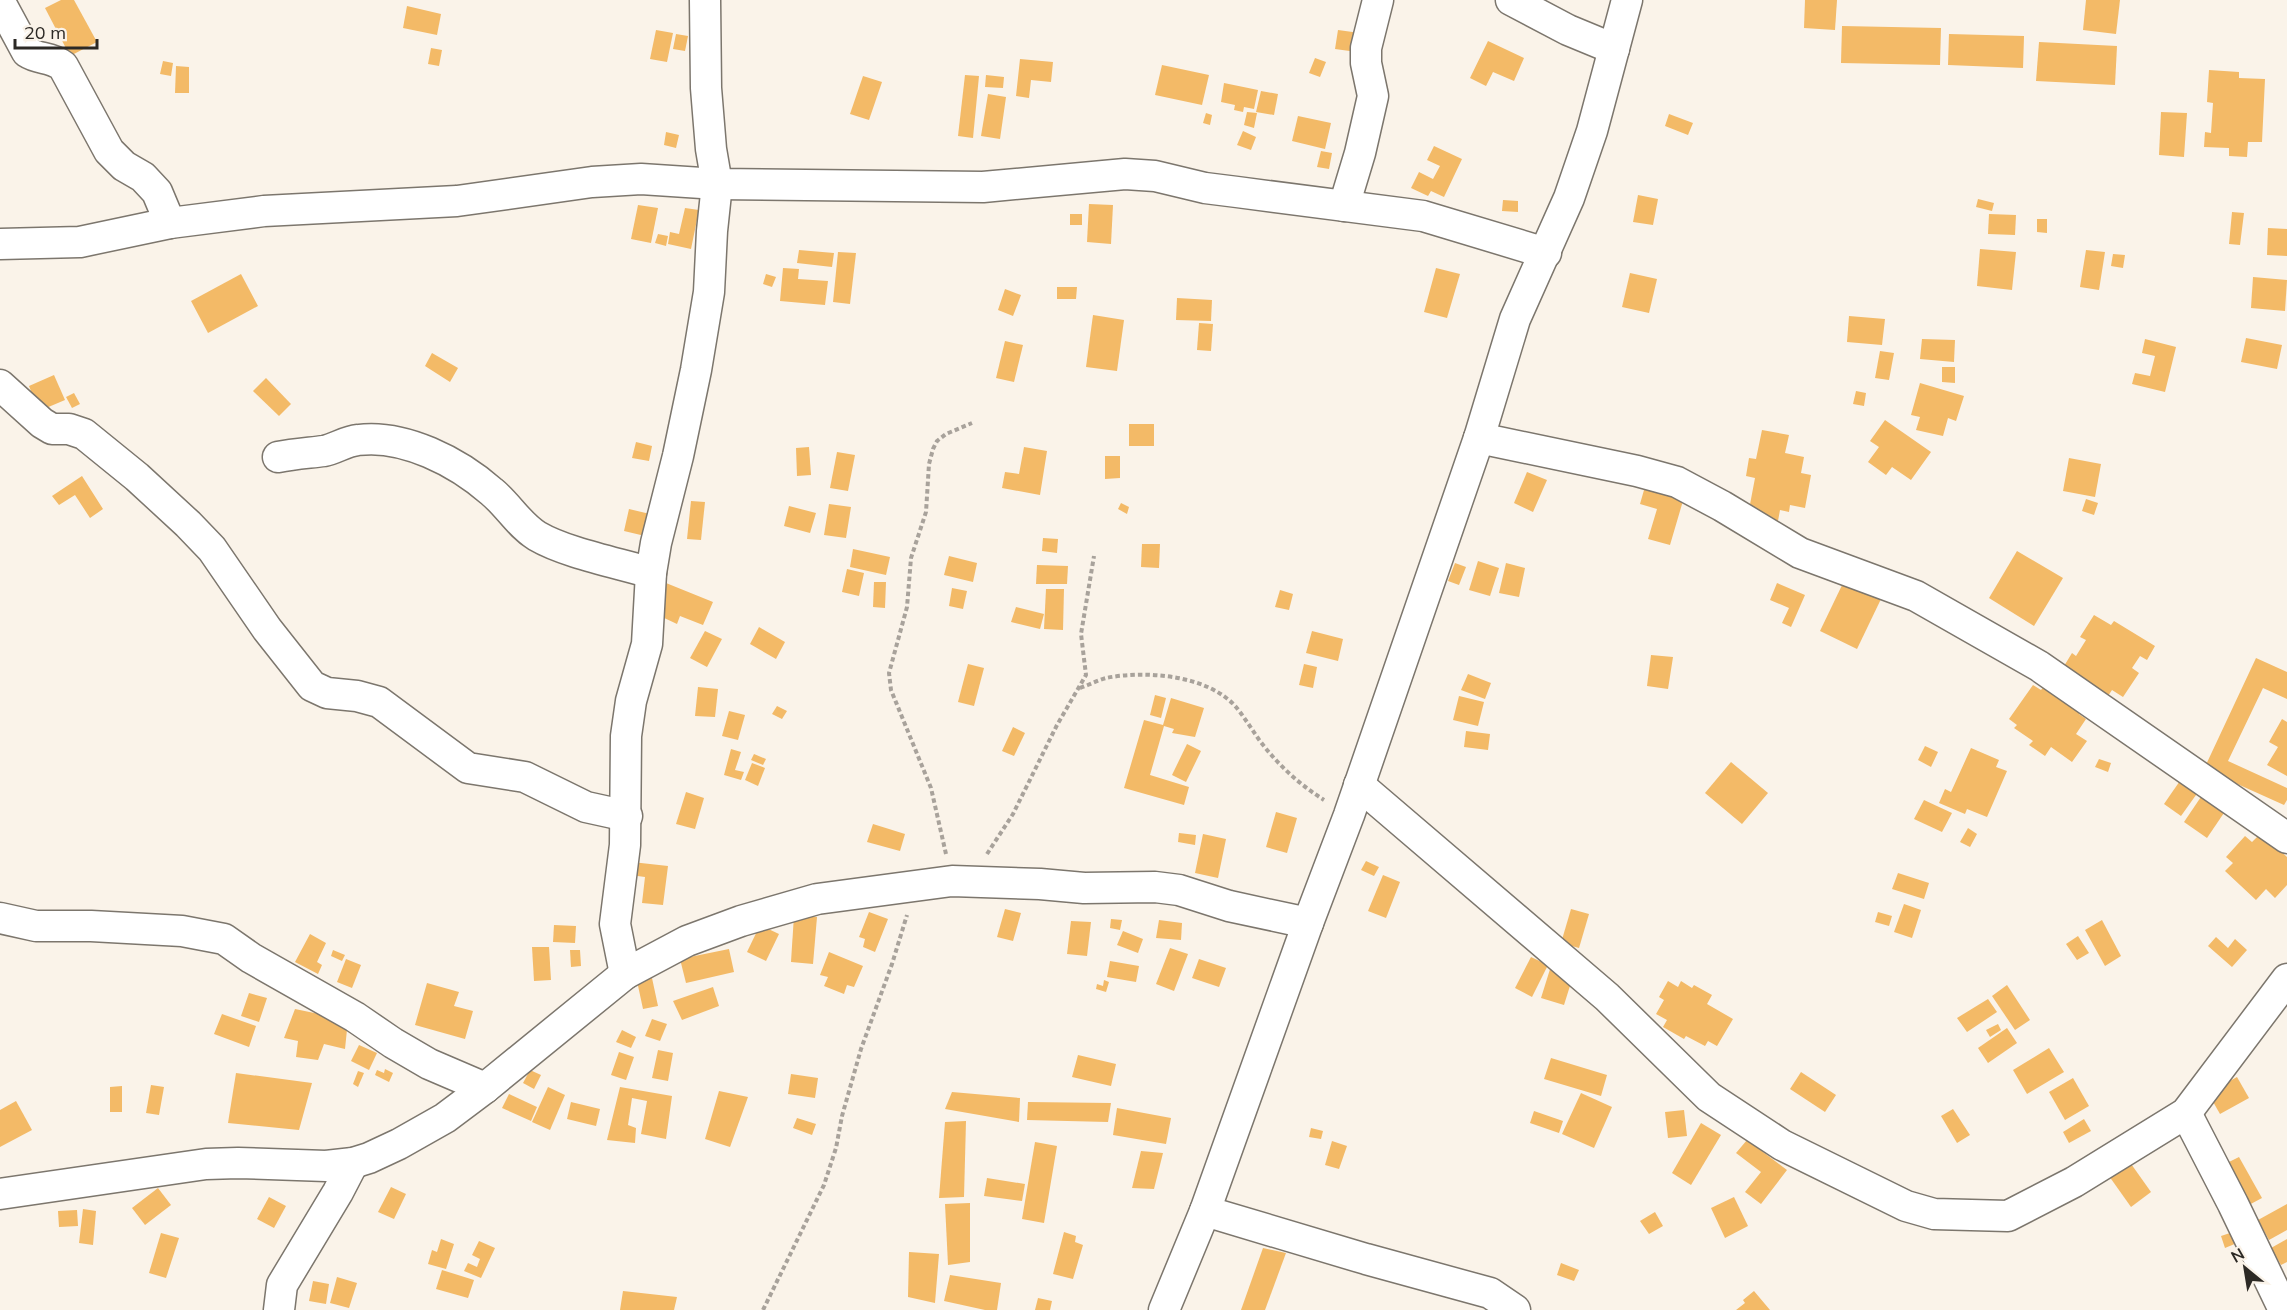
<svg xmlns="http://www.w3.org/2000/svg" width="2287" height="1310" font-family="Mulish,sans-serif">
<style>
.building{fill:#f3ba67}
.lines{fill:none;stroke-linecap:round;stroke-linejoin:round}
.minor-casing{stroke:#7c766d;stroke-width:33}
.path{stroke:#a8a29b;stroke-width:4;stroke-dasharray:4.5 3;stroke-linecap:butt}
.minor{stroke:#fff;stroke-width:30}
</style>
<rect width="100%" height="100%" fill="#faf3e9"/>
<!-- building -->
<g class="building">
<polygon points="61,0 74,0 97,42 70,56 45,8"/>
<polygon points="1805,0 1837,0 1835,30 1804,28"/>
<polygon points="2086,0 2120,0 2116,34 2083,30"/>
<polygon points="407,6 441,14 437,35 403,28"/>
<polygon points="1842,26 1941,28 1940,65 1841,63"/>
<polygon points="656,30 673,33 667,62 650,59"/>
<polygon points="1338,30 1360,33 1357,52 1335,49"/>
<polygon points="676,34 688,36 685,51 673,49"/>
<polygon points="1949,34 2024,36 2023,68 1948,65"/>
<polygon points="1488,41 1524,58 1514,81 1493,72 1486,86 1470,78"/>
<polygon points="2039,42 2117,46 2115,85 2036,81"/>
<polygon points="431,48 442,50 439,66 428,64"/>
<polygon points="1315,58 1326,62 1320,77 1309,73"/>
<polygon points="1020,59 1053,62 1051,82 1031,80 1029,98 1016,96"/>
<polygon points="163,61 173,63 171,76 160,74"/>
<polygon points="1162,65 1209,75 1202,105 1155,95"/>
<polygon points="176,66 189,67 189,93 175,93"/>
<polygon points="2209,70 2239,72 2239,78 2265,79 2262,142 2248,142 2247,157 2229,156 2229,148 2204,147 2205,132 2211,133 2213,103 2207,102"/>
<polygon points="965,75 979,76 973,138 958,136"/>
<polygon points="986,75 1004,77 1003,88 985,87"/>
<polygon points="863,76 882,82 869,120 850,114"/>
<polygon points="1224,83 1258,90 1254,109 1244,107 1243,112 1234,110 1235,105 1221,102"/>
<polygon points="1261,91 1278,94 1274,115 1256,112"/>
<polygon points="988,94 1006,97 1000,139 981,136"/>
<polygon points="1247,112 1257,113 1254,128 1244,125"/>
<polygon points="2161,112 2187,113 2184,157 2159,155"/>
<polygon points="1206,113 1212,115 1210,125 1203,123"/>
<polygon points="1669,114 1693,123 1688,135 1665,126"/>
<polygon points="1298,116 1331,123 1325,149 1292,141"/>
<polygon points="1243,131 1256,137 1251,150 1237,145"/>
<polygon points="666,132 679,135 676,148 664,145"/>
<polygon points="1434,146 1462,159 1444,197 1431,191 1428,196 1411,188 1419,172 1433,179 1440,166 1427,160"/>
<polygon points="1321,151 1332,153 1329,169 1317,167"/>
<polygon points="1638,195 1658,199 1653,225 1633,222"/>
<polygon points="1978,199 1994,203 1992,211 1976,207"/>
<polygon points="1503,200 1518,201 1518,212 1502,211"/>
<polygon points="1089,204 1113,205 1111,244 1087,242"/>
<polygon points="638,205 658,208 651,243 631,239"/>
<polygon points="685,208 699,210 691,249 668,244 670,232 679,234"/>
<polygon points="2232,212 2244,213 2240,245 2229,244"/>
<rect x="1070" y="214" width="12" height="11"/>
<polygon points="1989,214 2016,215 2015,235 1988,234"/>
<polygon points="2037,219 2047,219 2047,233 2037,232"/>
<polygon points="2268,228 2287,229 2287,256 2267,255"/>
<polygon points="658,234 668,236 666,246 655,243"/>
<polygon points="1980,249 2016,252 2012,290 1977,286"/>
<polygon points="799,250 834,253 832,267 797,263"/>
<polygon points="2086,250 2105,252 2099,290 2080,287"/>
<polygon points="838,252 856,253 850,304 833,302"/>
<polygon points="2113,254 2125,255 2123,268 2111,266"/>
<polygon points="783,268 799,269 798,279 828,281 825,305 780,301"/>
<polygon points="1436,268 1460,274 1447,318 1424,312"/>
<polygon points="1630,273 1657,279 1649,313 1622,307"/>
<polygon points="241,274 258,306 208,333 191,301"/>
<polygon points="766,274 776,277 772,287 763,284"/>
<polygon points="2253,277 2287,280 2285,311 2251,308"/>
<polygon points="1057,287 1077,287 1076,299 1057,299"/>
<polygon points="1005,289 1021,295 1013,316 998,310"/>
<polygon points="1177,298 1212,300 1211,321 1176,320"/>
<polygon points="1093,315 1124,320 1117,371 1086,367"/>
<polygon points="1849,316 1885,319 1882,345 1847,342"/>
<polygon points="1199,323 1213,324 1211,351 1197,350"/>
<polygon points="2246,338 2282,345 2277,369 2241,362"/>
<polygon points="1922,339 1955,340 1954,362 1920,359"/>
<polygon points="2145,339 2176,347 2165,392 2132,384 2135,373 2150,376 2155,356 2142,353"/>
<polygon points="1005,341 1023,345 1014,382 996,378"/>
<polygon points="1880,351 1894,353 1889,380 1875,378"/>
<polygon points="432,353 458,368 450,382 425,366"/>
<polygon points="1942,367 1955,367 1955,383 1942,382"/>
<polygon points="54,375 65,400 39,411 29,386"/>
<polygon points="266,378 291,404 279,416 253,391"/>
<polygon points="1920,383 1964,396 1956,421 1948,418 1943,436 1916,430 1920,417 1911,415"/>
<polygon points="1856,391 1866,393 1864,406 1853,404"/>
<polygon points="74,393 80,404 72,408 66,397"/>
<polygon points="1885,420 1931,452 1911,480 1892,467 1886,475 1868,462 1879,447 1870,441"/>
<rect x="1129" y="424" width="25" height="22"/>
<polygon points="1762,430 1789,435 1785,453 1804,457 1801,473 1811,475 1805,508 1790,505 1789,512 1780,510 1778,521 1748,515 1755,478 1746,476 1749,458 1756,459"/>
<polygon points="636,442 652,446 649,461 632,458"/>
<polygon points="809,447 811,475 797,476 796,448"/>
<polygon points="1024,447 1047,451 1040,495 1002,488 1005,472 1019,474"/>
<polygon points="837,452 855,455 848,491 830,488"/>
<polygon points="1105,456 1120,456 1120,478 1105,479"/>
<polygon points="2069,458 2101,464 2095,497 2063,491"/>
<polygon points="1527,472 1547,480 1533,512 1514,503"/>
<polygon points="82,476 103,509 90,518 75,495 59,505 52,496"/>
<polygon points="1646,483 1685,494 1670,545 1648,539 1657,509 1640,504"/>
<polygon points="2086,499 2098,503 2094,515 2082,511"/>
<polygon points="691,501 705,502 701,540 687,539"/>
<polygon points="1121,503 1129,507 1127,514 1118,509"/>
<polygon points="829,504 851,507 846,538 824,535"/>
<polygon points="789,506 816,513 810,533 784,526"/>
<polygon points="629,509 650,514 645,536 624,531"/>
<polygon points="1043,538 1058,539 1057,553 1042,551"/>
<polygon points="1142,544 1160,544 1159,568 1141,567"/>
<polygon points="853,549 890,557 886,575 850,567"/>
<polygon points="2017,551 2063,578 2034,626 1989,598"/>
<polygon points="949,556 977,563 973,582 944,575"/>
<polygon points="1478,561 1499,568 1490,596 1469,590"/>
<polygon points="1455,563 1466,567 1459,585 1448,581"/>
<polygon points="1506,563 1525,568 1519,597 1499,593"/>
<polygon points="1037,565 1068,566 1067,584 1036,584"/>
<polygon points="847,569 864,573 859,596 842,592"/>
<polygon points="1844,581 1881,599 1857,649 1820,631"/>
<polygon points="874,582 886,582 885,608 873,607"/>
<polygon points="666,583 713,602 703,625 680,616 677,624 660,616 664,605 658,603"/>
<polygon points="1777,583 1805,595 1791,627 1782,623 1789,608 1770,600"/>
<polygon points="952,588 967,591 963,609 949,606"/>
<polygon points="1046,589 1064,589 1063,630 1044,629"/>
<polygon points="1280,590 1293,594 1289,610 1275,607"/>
<polygon points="1016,607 1044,614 1040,629 1011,622"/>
<polygon points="2094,615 2111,625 2114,621 2155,646 2147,660 2140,656 2132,668 2139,673 2123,697 2112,690 2104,702 2061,671 2072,653 2076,656 2086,640 2080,637"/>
<polygon points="759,627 785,642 776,659 750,644"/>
<polygon points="705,631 722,639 707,667 690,658"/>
<polygon points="1312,631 1343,639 1338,661 1306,653"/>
<polygon points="1651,655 1673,657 1668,689 1647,686"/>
<polygon points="2256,658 2287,672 2287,699 2263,688 2228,761 2287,788 2287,800 2284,805 2204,769"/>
<polygon points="968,664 984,668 974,706 958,702"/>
<polygon points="1304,664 1317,667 1313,688 1299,685"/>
<polygon points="1468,674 1491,683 1485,699 1461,690"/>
<polygon points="2047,683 2083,708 2079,714 2086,719 2076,734 2087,741 2072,762 2051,747 2045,756 2029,745 2033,741 2014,728 2017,725 2009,719 2033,685 2041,690"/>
<polygon points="698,687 718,689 715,717 695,716"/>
<polygon points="1155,695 1166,698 1161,718 1150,715"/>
<polygon points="1459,696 1484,702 1478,726 1453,720"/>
<polygon points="1171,698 1204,708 1195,737 1172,733 1174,729 1164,726 1150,775 1189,787 1184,805 1124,788 1144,720 1163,725"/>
<polygon points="777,706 787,711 782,719 772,714"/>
<polygon points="729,711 745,715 738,740 722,736"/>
<polygon points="2282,719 2287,722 2287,776 2267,765 2278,747 2269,742"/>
<polygon points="1013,727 1025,733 1014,756 1002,751"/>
<polygon points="1466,731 1490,734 1488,750 1464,747"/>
<polygon points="1187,744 1201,751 1186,782 1172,775"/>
<polygon points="1925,746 1938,752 1931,767 1918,760"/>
<polygon points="1971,748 1999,760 1996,767 2007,771 1987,817 1967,809 1965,814 1939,803 1945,789 1951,792"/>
<polygon points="731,749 741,752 735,770 744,772 741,780 724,775"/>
<polygon points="754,754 766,759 763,765 751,760"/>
<polygon points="2099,759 2111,763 2108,772 2095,767"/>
<polygon points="1731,762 1768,793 1742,824 1705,793"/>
<polygon points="752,763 765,768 758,786 745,780"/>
<polygon points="2184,775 2201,788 2181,816 2164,804"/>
<polygon points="2207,788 2230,804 2207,838 2184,822"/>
<polygon points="686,792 704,798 695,829 676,824"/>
<polygon points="1924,800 1952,813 1942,832 1914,819"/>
<polygon points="1276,812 1297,818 1287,853 1266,847"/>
<polygon points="873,824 905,834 900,851 867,842"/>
<polygon points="1968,828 1977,834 1970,847 1960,842"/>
<polygon points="1179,833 1196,835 1195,845 1178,842"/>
<polygon points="2261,833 2287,857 2287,885 2275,898 2266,889 2256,900 2225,871 2233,863 2226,857 2245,836 2252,842"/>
<polygon points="1203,834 1226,839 1218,878 1195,873"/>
<polygon points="1366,861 1379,867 1374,876 1361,870"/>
<polygon points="632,862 668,866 663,905 642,903 645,877 630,875"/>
<polygon points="1898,873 1929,883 1924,899 1892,889"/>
<polygon points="1383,875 1400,882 1386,918 1368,911"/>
<polygon points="1904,904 1921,910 1912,938 1894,932"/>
<polygon points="1005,909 1021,913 1013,941 997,937"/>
<polygon points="1571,909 1589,914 1579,948 1561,943"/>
<polygon points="869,912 888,919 875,952 863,947 865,939 859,937"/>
<polygon points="1878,912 1892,916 1889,926 1875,922"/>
<polygon points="794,915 817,917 813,964 791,962"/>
<polygon points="1111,919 1122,920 1120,930 1110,928"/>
<polygon points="1159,920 1182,923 1181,940 1156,938"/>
<polygon points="2102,920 2121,956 2105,966 2085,930"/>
<polygon points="1071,921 1091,922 1087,956 1067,954"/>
<polygon points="554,925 576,926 575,943 553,942"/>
<polygon points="760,925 779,934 766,961 747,952"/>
<polygon points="1123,931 1143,939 1138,953 1117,945"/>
<polygon points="310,934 326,943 317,962 322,965 318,974 295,962"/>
<polygon points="2078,936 2089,953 2077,960 2066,944"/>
<polygon points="2216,937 2228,948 2235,939 2247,950 2232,967 2208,946"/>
<polygon points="532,947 549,947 551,980 534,981"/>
<polygon points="1170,948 1188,954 1174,991 1156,984"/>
<polygon points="729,949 734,972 686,983 680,959"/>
<polygon points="333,950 345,955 342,961 331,956"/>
<polygon points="570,950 580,950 581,966 571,967"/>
<polygon points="829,952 863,966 854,987 847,985 844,994 824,986 828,977 820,975"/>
<polygon points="1531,957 1548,965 1532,997 1515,988"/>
<polygon points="346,959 361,965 352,988 337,982"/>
<polygon points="1199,959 1226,968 1219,987 1192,978"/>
<polygon points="1110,961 1139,966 1136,982 1107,977"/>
<polygon points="1551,966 1574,973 1564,1005 1541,998"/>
<polygon points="652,978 658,1006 643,1009 637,981"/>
<polygon points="1104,980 1109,982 1106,992 1096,989 1097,984 1103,986"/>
<polygon points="1668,981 1678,987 1681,981 1692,988 1694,985 1712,995 1707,1004 1733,1019 1717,1046 1708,1041 1705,1046 1686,1036 1684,1039 1663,1027 1667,1020 1656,1014 1664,1000 1659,997"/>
<polygon points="427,983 459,992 454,1006 473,1011 465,1039 415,1025"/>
<polygon points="2007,985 2030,1020 2015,1030 1992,996"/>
<polygon points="713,987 719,1006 682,1020 673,1001"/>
<polygon points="249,993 267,998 259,1022 241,1016"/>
<polygon points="1988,999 1997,1012 1967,1032 1957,1018"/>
<polygon points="295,1009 348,1020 345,1049 324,1044 318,1060 296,1057 298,1041 284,1038"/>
<polygon points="222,1014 256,1026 249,1047 214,1034"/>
<polygon points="652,1019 667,1024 660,1041 645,1036"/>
<polygon points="1998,1024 2001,1030 1990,1037 1986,1030"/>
<polygon points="2007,1028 2017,1043 1988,1063 1978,1048"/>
<polygon points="622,1030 636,1037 631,1048 616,1042"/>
<polygon points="359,1045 377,1053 369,1070 351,1061"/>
<polygon points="2049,1048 2064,1072 2027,1094 2013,1070"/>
<polygon points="658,1050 673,1053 668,1081 652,1078"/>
<polygon points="619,1052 634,1057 626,1080 611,1075"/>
<polygon points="1078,1055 1116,1064 1111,1086 1072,1077"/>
<polygon points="1551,1058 1607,1075 1601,1096 1544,1079"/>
<polygon points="385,1069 393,1073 389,1082 375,1075 377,1070 384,1073"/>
<polygon points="530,1070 541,1075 534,1089 523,1083"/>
<polygon points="358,1071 364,1073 358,1087 353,1084"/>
<polygon points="1801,1072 1836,1095 1825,1112 1790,1089"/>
<polygon points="236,1073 312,1083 299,1130 228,1123"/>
<polygon points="791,1074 818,1078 815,1098 788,1094"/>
<polygon points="2237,1077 2249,1098 2220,1114 2208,1093"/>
<polygon points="2073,1078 2089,1106 2065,1120 2049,1092"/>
<polygon points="151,1085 164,1087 159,1115 146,1113"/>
<polygon points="122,1086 122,1112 110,1112 110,1087"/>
<polygon points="548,1087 565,1095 550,1130 532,1122"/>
<polygon points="620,1087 672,1096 666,1139 641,1134 647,1101 632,1098 628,1125 636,1128 635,1143 607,1140"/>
<polygon points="719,1091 748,1097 730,1147 705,1139"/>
<polygon points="952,1092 1020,1098 1019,1122 945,1109"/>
<polygon points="1581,1093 1612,1107 1594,1148 1562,1134"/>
<polygon points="509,1094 537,1107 531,1121 502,1108"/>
<polygon points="16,1101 32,1130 0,1147 0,1110"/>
<polygon points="571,1102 600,1109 596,1126 567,1119"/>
<polygon points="1028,1102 1111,1103 1108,1122 1027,1120"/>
<polygon points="1117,1108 1171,1118 1166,1144 1113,1135"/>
<polygon points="1953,1109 1970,1135 1957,1143 1941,1116"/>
<polygon points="1684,1110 1687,1136 1668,1138 1665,1112"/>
<polygon points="1534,1111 1563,1121 1559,1133 1530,1123"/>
<polygon points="797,1118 816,1124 812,1135 793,1128"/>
<polygon points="2084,1119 2091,1131 2069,1143 2063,1132"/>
<polygon points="966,1121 964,1197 939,1198 945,1122"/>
<polygon points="1701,1123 1721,1135 1691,1185 1672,1173"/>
<polygon points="1311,1128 1323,1131 1321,1139 1309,1137"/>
<polygon points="1747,1140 1787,1170 1761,1204 1745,1192 1761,1172 1736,1153"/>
<polygon points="1332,1141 1347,1146 1339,1169 1325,1165"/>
<polygon points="1035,1142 1057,1146 1044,1223 1022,1219"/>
<polygon points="1141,1151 1163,1153 1154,1189 1132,1188"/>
<polygon points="2239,1157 2262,1198 2247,1206 2225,1164"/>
<polygon points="2129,1161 2151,1192 2131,1207 2109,1176"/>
<polygon points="987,1178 1025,1184 1022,1201 984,1196"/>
<polygon points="391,1187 406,1194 394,1219 378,1212"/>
<polygon points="158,1188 171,1205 145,1225 132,1208"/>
<polygon points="269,1197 286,1206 274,1228 257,1219"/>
<polygon points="1734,1197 1748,1226 1725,1238 1711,1208"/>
<polygon points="970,1203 970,1262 948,1265 945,1204"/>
<polygon points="2287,1204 2287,1230 2269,1240 2258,1220"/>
<polygon points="83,1209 96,1211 93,1245 79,1243"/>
<polygon points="77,1210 78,1226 59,1227 58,1211"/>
<polygon points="1655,1212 1663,1226 1649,1234 1640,1221"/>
<polygon points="1064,1232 1076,1236 1075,1242 1083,1245 1073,1279 1053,1274"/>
<polygon points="2233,1232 2237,1243 2225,1248 2221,1236"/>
<polygon points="161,1233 179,1238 166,1278 149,1273"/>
<polygon points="441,1239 454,1244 446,1269 428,1264 432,1250 437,1252"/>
<polygon points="2287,1239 2287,1262 2281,1265 2271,1248"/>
<polygon points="479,1241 495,1248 481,1278 464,1271 468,1263 477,1267 480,1259 472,1255"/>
<polygon points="1263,1248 1286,1253 1265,1310 1241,1310"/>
<polygon points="909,1252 939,1254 935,1303 908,1297"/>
<polygon points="1561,1263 1579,1270 1574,1281 1557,1275"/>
<polygon points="442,1270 474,1280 468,1298 436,1289"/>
<polygon points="950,1275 1001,1283 997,1310 985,1310 944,1301"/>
<polygon points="337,1277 357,1283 349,1308 330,1303"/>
<polygon points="313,1281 329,1284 326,1304 309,1301"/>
<polygon points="623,1291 677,1297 674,1310 620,1310"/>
<polygon points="1754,1291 1770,1310 1736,1310 1745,1303 1743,1300"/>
<polygon points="1038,1298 1052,1301 1050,1310 1035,1310"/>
</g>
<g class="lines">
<!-- minor casing -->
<g class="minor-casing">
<g id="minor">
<polyline points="1511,0 1568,30 1614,49"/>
<path d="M0,2L27,52C39,60 50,56 63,66L109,151L124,166L143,177L157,192L170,223"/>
<polyline points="1344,206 1360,153 1373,96 1366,63 1366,48 1378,0"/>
<polyline points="0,244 80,242 170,223 264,211 457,201 592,182 641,179 717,184 983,187 1125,174 1155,176 1205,188 1237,192 1423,216 1546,253"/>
<polyline points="0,385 42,423 52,429 69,429 84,434 137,477 188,524 212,549 267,629 312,686 327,693 357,696 379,702 468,768 525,777 586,807 627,816"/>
<polyline points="1479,438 1637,471 1677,482 1722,506 1800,553 1916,596 2039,666 2287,838"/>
<path d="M278,457C293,454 308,453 324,451C335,449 346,441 358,440C404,434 458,462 492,492C508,505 519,525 537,536C566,553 618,563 651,573"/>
<polyline points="1359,785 1607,997 1709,1097 1782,1145 1906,1206 1934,1214 2008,1216 2074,1182 2186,1113 2287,979"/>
<polyline points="0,918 36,926 91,926 182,931 224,939 251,958 355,1017 393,1043 429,1064 485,1088"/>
<polyline points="625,974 615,924 625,845 626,736 631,701 647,644 651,573 656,543 678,456 696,370 709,292 712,231 717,184 711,149 706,88 705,0"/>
<polyline points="2186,1113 2233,1204 2284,1310"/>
<polyline points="0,1194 206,1164 238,1163 326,1166 353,1163 369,1158 399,1144 445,1118 485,1088 625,974 687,941 741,921 817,899 952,881 1040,884 1084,888 1155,887 1179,890 1229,906 1308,923"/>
<polyline points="1205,1211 1366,1259 1490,1293 1515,1310"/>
<polyline points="279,1310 282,1285 338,1192 353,1163"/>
<polyline points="1164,1310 1205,1211 1308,923 1349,815 1479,438 1515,319 1569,198 1592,131 1627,0"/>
</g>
</g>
<!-- path -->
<g class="path">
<path d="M1080,688C1089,685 1098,680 1106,678C1146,670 1208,675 1236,707C1245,718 1252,730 1260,741C1278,765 1299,784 1324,800"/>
<polyline points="946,854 931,788 891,690 889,673 907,607 911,558 926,512 929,464 933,449 937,441 946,434 972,423"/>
<polyline points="987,854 1013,814 1057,725 1086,675 1081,634 1094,556"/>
<polyline points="763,1310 824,1185 836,1148 842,1116 861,1049 892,964 907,915"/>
</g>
<!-- minor -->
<use href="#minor" class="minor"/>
</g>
<!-- north arrow -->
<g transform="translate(2245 1268) rotate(330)" stroke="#faf3e9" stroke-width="4.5" paint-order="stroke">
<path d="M0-4.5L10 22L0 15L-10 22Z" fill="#2c2925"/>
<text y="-9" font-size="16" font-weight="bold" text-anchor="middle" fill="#2c2925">N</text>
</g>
<!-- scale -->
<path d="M15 39v9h82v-9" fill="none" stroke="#2c2925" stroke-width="3"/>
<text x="24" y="39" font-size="18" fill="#2c2925" stroke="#faf3e9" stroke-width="4.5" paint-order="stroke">20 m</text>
</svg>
